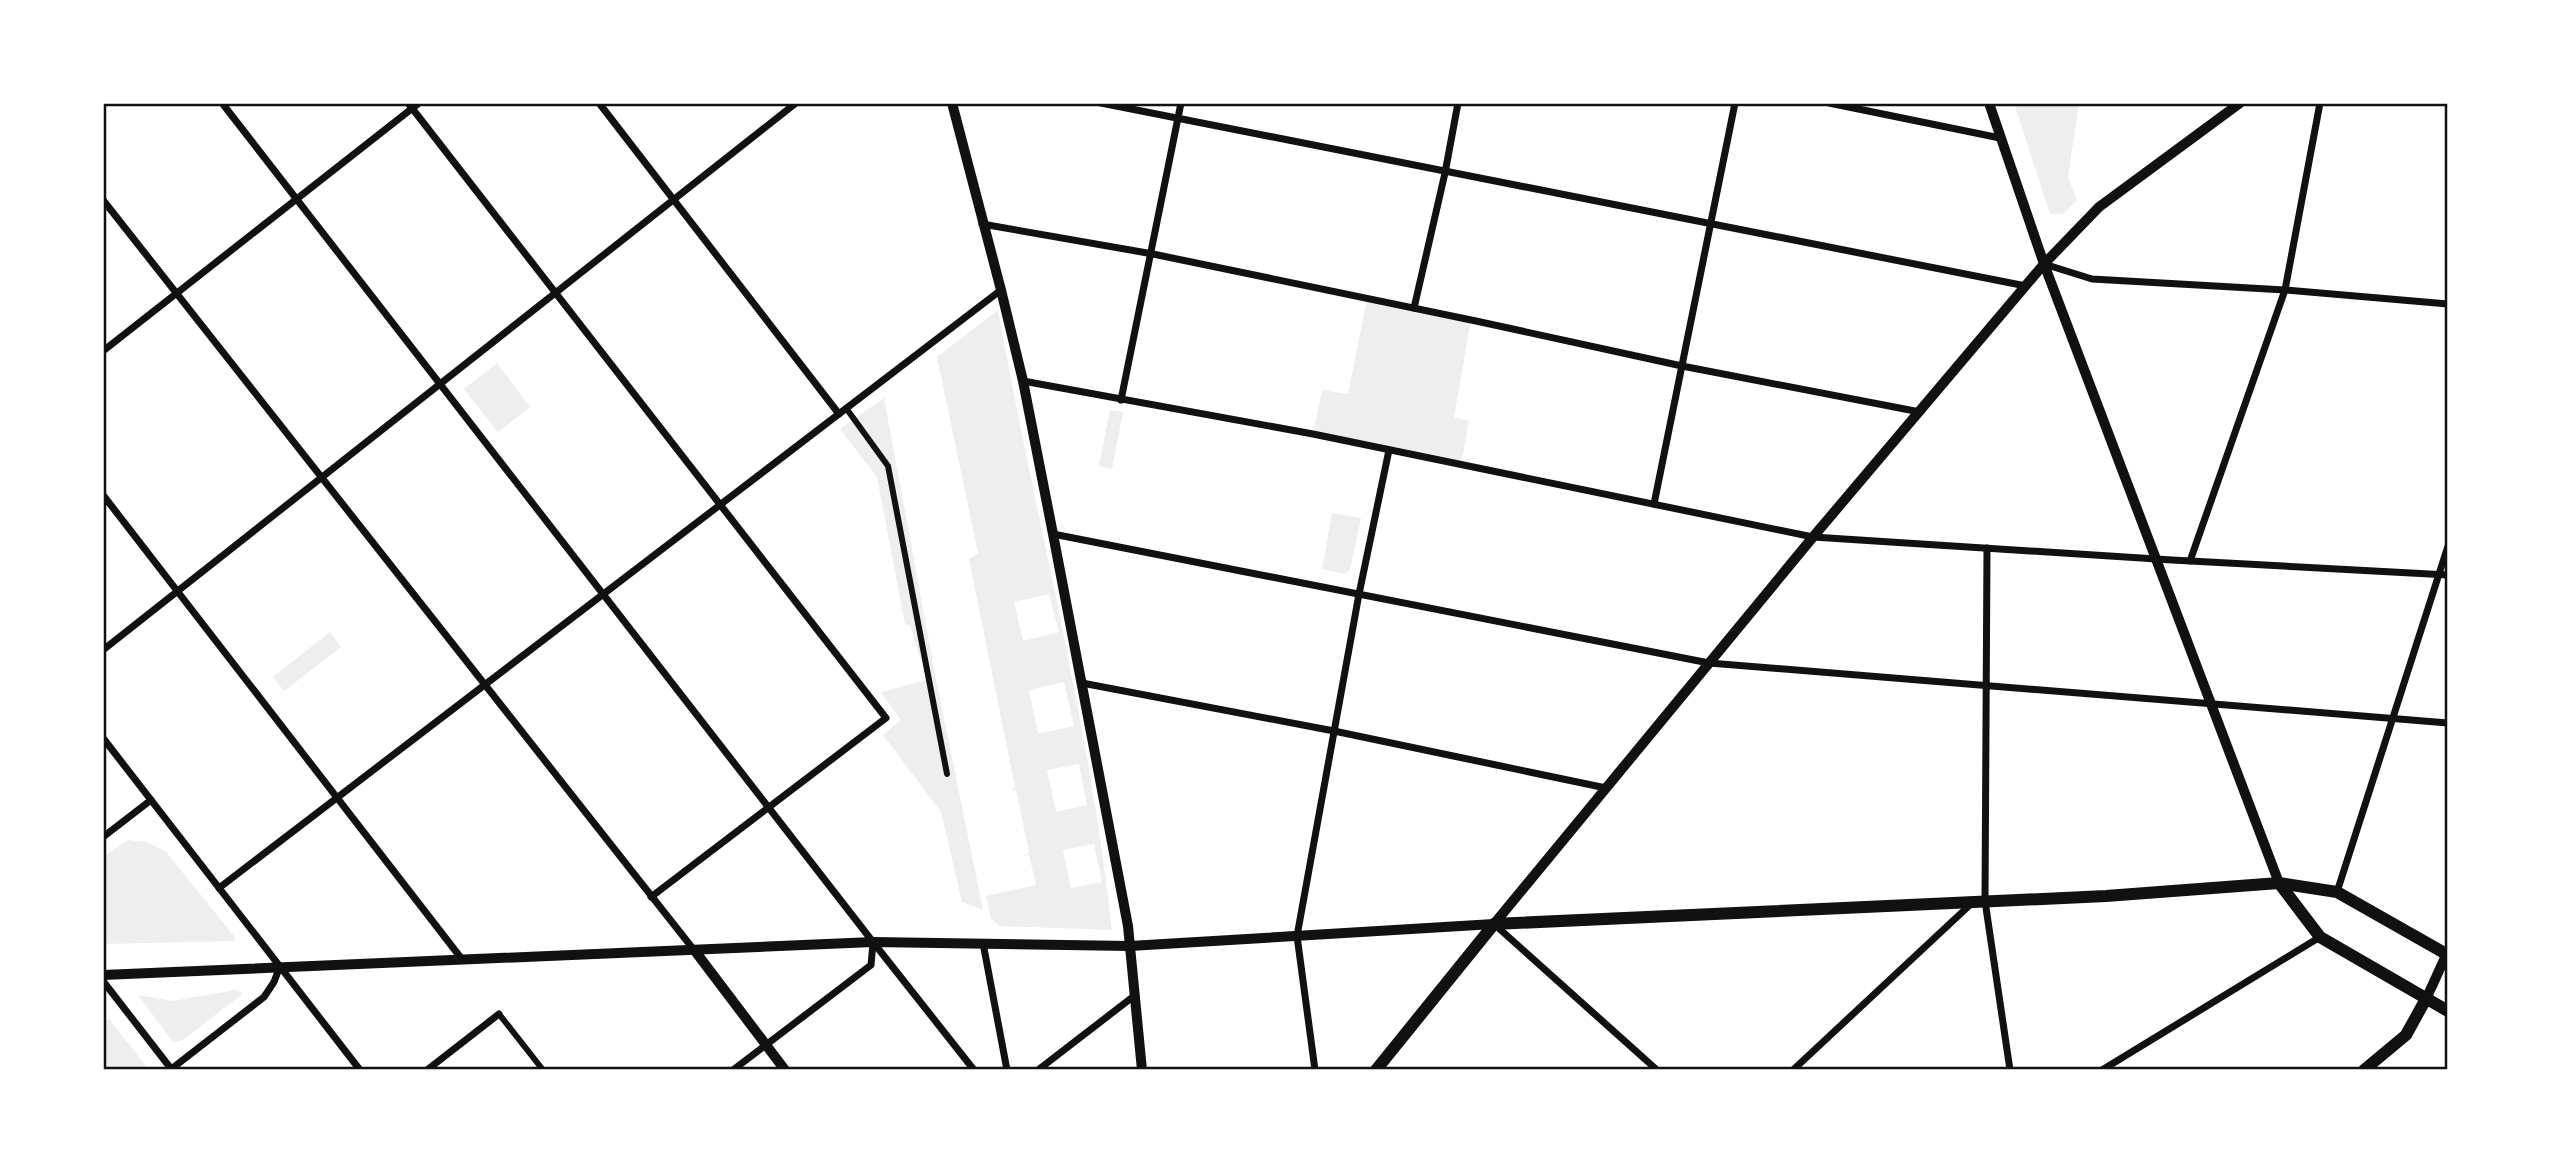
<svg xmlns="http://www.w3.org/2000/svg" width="2551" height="1173" font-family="Rubik,sans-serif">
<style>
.green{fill:#eee;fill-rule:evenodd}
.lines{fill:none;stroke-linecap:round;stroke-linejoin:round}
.pedestrian{stroke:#111;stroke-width:6}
.minor{stroke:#111;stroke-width:7}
.tertiary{stroke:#111;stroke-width:10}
.secondary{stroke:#111;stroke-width:12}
.neatline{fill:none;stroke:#111;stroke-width:2.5}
</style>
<rect width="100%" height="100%" fill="#fff"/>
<!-- green -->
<g class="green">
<polygon points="2014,103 2079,103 2068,177 2077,200 2063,214 2050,214"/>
<polygon points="1367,299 1471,320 1454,417 1469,421 1461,465 1313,434 1322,390 1348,394"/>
<path d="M998,310C1035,517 1089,720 1112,930L1000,926L991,919L986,896L1036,885L1029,855L1023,856L1029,852L1016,790L1010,791L1015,787L969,559L978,553L937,357ZM1049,594L1059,632L1023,641L1014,602ZM1064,682L1074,726L1038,734L1029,690ZM1079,764L1087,805L1056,812L1047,770ZM1094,844L1102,882L1071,888L1063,850Z"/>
<polygon points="497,363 530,407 498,432 464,389"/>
<polygon points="884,398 936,679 983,910 962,902 941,812 883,735 901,720 881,692 927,680 910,625 905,624 877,477 840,429"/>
<polygon points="1110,410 1123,412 1112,469 1099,466"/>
<polygon points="1332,513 1361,518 1350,570 1345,574 1322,569"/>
<polygon points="330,632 341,647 284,691 273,677"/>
<polygon points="128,840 146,842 166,852 234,936 235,941 103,944 103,857"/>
<polygon points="235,990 241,992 241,995 183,1040 173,1042 138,995 173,1001"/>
<polygon points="109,1019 145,1065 144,1070 103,1070 103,1022"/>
</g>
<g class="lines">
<!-- pedestrian -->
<g class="pedestrian">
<polyline points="846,408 888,466 947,774"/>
<polyline points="499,1014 543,1070"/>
</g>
<!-- minor -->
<g class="minor">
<polyline points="222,103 873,942 974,1070"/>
<polyline points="408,103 886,718 651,897"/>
<polyline points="599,103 839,414"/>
<polyline points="1101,103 2026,286"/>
<polyline points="1829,103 2000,138"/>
<polyline points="103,200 694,950"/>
<polyline points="982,224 1153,254 1476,321 1682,366 1920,412"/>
<polyline points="2044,264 2092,279 2285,290 2448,304"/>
<polyline points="1414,308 1445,173 1458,103"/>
<polyline points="103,351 419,103"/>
<polyline points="1023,381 1313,434 1813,537 2172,560 2448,575"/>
<polyline points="1121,400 1181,103"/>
<polyline points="103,495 461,958"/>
<polyline points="1654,504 1735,103"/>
<polyline points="1053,534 1709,663 2448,723"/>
<polyline points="1987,548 1985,901 2010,1070"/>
<polyline points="2190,561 2285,290 2320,103"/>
<polyline points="103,650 796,103"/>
<polyline points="1082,683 1334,731 1606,788"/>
<polyline points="103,738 360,1070"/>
<polyline points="103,837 151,800"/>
<polyline points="219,888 1001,290"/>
<polyline points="2337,892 2448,546"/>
<polyline points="1494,924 1657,1070"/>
<polyline points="983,943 1007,1070"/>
<polyline points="103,981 172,1070"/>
<polyline points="170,1070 264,997 274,982 280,966"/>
<polyline points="427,1070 499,1014"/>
<polyline points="733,1070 871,965 873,943"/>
<polyline points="1038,1070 1134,996"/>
<polyline points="1315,1070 1297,936 1359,594 1389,450"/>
<polyline points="1793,1070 1972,903"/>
<polyline points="2102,1070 2320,937"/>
</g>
<!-- tertiary -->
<g class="tertiary">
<polyline points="952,103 1001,290 1023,381 1053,534 1128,926 1142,1070"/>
<polyline points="1989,103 2044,264 2279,883"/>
<polyline points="695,951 785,1070"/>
<polyline points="103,975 873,942 1130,946 1494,924 1813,537 2044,264 2099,207 2240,103"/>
<polyline points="2427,997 2448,951"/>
</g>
<!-- secondary -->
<g class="secondary">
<polyline points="2279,883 2320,937 2448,1011"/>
<polyline points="1376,1070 1494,924 2106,896 2279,883 2337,892 2448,955"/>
<polyline points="2364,1070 2406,1035 2427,997"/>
</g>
</g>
<!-- border -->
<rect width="2551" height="1173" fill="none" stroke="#ffffff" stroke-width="210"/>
<rect x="105" y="105" width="2341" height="963" class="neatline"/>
</svg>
